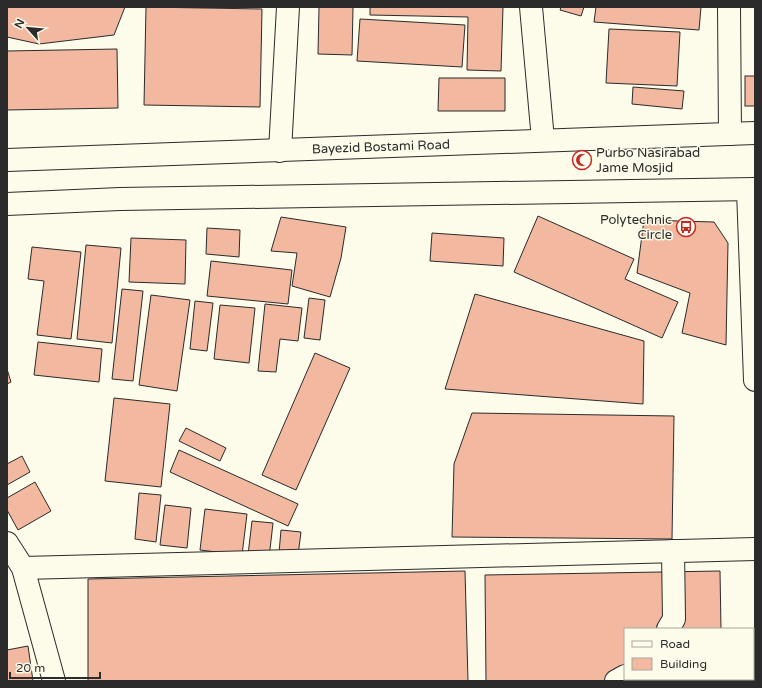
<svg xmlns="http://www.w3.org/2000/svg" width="762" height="688" font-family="'Varela Round',sans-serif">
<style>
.building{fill:#f2b8a0;stroke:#2b2b2b}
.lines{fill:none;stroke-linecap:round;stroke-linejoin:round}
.minor-casing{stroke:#2b2b2b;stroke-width:24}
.tertiary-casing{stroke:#2b2b2b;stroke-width:24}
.primary-casing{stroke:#2b2b2b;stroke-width:24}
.minor{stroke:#fdfbea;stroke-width:22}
.tertiary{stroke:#fdfbea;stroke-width:22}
.primary{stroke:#fdfbea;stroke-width:22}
.labels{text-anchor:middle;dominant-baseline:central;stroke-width:3;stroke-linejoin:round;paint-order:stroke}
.street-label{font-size:13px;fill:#2b2b2b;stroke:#fdfbea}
.poi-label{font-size:13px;fill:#2b2b2b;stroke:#fdfbea;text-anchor:start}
</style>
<rect width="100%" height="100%" fill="#fdfbea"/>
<!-- building -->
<g class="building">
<polygon points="7,7 125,7 114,35 39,44 7,37"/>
<polygon points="146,7 262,9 260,107 144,105"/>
<polygon points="319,7 353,7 352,55 318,54"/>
<polygon points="370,7 503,7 501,71 467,70 468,17 370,15"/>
<polygon points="561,7 584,7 581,16 560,10"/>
<polygon points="596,7 701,7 699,30 594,22"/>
<polygon points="360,19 465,25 462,67 357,61"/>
<polygon points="609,29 680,32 677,86 606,83"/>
<polygon points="117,49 118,108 7,110 7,51"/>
<rect x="745" y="76" width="10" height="30"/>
<polygon points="439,78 505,78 505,111 438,111"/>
<polygon points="633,87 684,91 682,109 632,104"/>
<polygon points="538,216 634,259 625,279 678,302 662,338 514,272"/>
<polygon points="281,217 346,227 341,258 330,297 292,286 297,253 271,251"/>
<polygon points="644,220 714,222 728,243 726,345 682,333 690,293 637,273"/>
<polygon points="207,228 240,230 239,257 206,254"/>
<polygon points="432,233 504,238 503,266 430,261"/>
<polygon points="131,238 186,240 185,284 129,282"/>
<polygon points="86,245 121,248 112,343 77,339"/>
<polygon points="32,247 81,252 71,339 37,335 44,281 28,279"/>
<polygon points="211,261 292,270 288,304 207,296"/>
<polygon points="122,289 143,291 133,381 112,379"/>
<polygon points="475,294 644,341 643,404 445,389"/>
<polygon points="151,295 190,300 177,391 139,385"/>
<polygon points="309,298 325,300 320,340 304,338"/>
<polygon points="195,301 213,303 207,351 190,349"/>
<polygon points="265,304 302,308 298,341 280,339 276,372 258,371"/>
<polygon points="220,305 255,308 249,363 214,359"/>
<polygon points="38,342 102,349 99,382 34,375"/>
<polygon points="315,353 350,368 296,490 262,475"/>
<polygon points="7,369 11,382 7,384"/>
<polygon points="114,398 170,404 161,487 105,481"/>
<polygon points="472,413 674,416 672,539 452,537 454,464"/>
<polygon points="186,428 226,448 220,461 179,441"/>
<polygon points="179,450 298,504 288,526 170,472"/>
<polygon points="22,456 30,472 7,485 7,464"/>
<polygon points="35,482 51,511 18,530 7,510 7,498"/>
<polygon points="139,493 161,495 156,542 135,539"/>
<polygon points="165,505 191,508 187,548 160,545"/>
<polygon points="205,509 247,514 242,555 200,550"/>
<polygon points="252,521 273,523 269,558 248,555"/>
<polygon points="281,530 301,532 298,555 279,553"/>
<polygon points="465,571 468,681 88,681 88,579"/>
<polygon points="720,571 721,629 625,629 625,679 722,679 722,681 486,681 485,575"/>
<polygon points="28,646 33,681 7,681 7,650"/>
</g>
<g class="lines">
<!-- minor casing -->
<g class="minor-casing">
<g id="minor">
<polyline points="531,7 543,140"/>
<polyline points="729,7 730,134"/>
<polyline points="280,151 288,7"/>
<polyline points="7,543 23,568 54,681"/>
<polyline points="23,568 755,549"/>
<polyline points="668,629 674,619 673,551"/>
<polyline points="616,681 625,676"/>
</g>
</g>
<!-- tertiary casing -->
<g class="tertiary-casing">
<polyline id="tertiary" points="748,190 755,380"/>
</g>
<!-- primary casing -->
<g class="primary-casing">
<g id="primary">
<polyline points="7,160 755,133"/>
<polyline points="7,204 120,199 755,189"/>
</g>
</g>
<!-- minor -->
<use href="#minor" class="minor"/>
<!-- tertiary -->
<use href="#tertiary" class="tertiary"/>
<!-- primary -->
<use href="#primary" class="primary"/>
</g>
<!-- icons -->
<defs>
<g id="mosque-ring" transform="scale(1)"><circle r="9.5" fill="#fdfbea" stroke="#c62828" stroke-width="1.5"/><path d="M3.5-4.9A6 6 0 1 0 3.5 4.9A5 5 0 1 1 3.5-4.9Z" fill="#c62828"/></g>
<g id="bus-ring" transform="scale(1)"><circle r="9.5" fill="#fdfbea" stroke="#c62828" stroke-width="1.5"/><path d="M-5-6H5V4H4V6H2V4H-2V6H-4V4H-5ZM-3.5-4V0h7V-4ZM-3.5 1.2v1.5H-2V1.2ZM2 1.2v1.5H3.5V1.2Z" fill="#c62828"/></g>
</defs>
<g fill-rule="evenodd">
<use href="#mosque-ring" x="582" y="160"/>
<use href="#bus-ring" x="686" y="227"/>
</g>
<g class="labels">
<!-- street labels -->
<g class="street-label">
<text transform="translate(381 147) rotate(-2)">Bayezid Bostami Road</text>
</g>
<!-- poi labels -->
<g class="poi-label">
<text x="596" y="153">Purbo Nasirabad<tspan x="596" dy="15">Jame Mosjid</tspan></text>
<text x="672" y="220" text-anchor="end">Polytechnic<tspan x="672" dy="15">Circle</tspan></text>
</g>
</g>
<!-- border -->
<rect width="762" height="688" fill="none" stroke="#2b2b2b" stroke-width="16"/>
<!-- legend -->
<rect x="624" y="628" width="130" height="52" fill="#fdfbea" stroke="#a9a89e"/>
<rect x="632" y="641" width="20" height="6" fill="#fdfbea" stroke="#a9a89e"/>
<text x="660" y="648" font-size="12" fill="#2b2b2b">Road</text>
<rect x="632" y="658" width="20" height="12" fill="#f2b8a0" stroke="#a9a89e"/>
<text x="660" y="668" font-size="12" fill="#2b2b2b">Building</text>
<!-- north arrow -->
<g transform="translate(28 28) rotate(297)" stroke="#fdfbea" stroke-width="3" paint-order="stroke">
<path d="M0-3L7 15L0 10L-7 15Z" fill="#2b2b2b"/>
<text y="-6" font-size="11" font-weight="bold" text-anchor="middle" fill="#2b2b2b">N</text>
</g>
<!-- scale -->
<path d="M10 672v6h90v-6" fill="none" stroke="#2b2b2b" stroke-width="2"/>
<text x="16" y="672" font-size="12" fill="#2b2b2b" stroke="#fdfbea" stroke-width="3" paint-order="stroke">20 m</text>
</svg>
